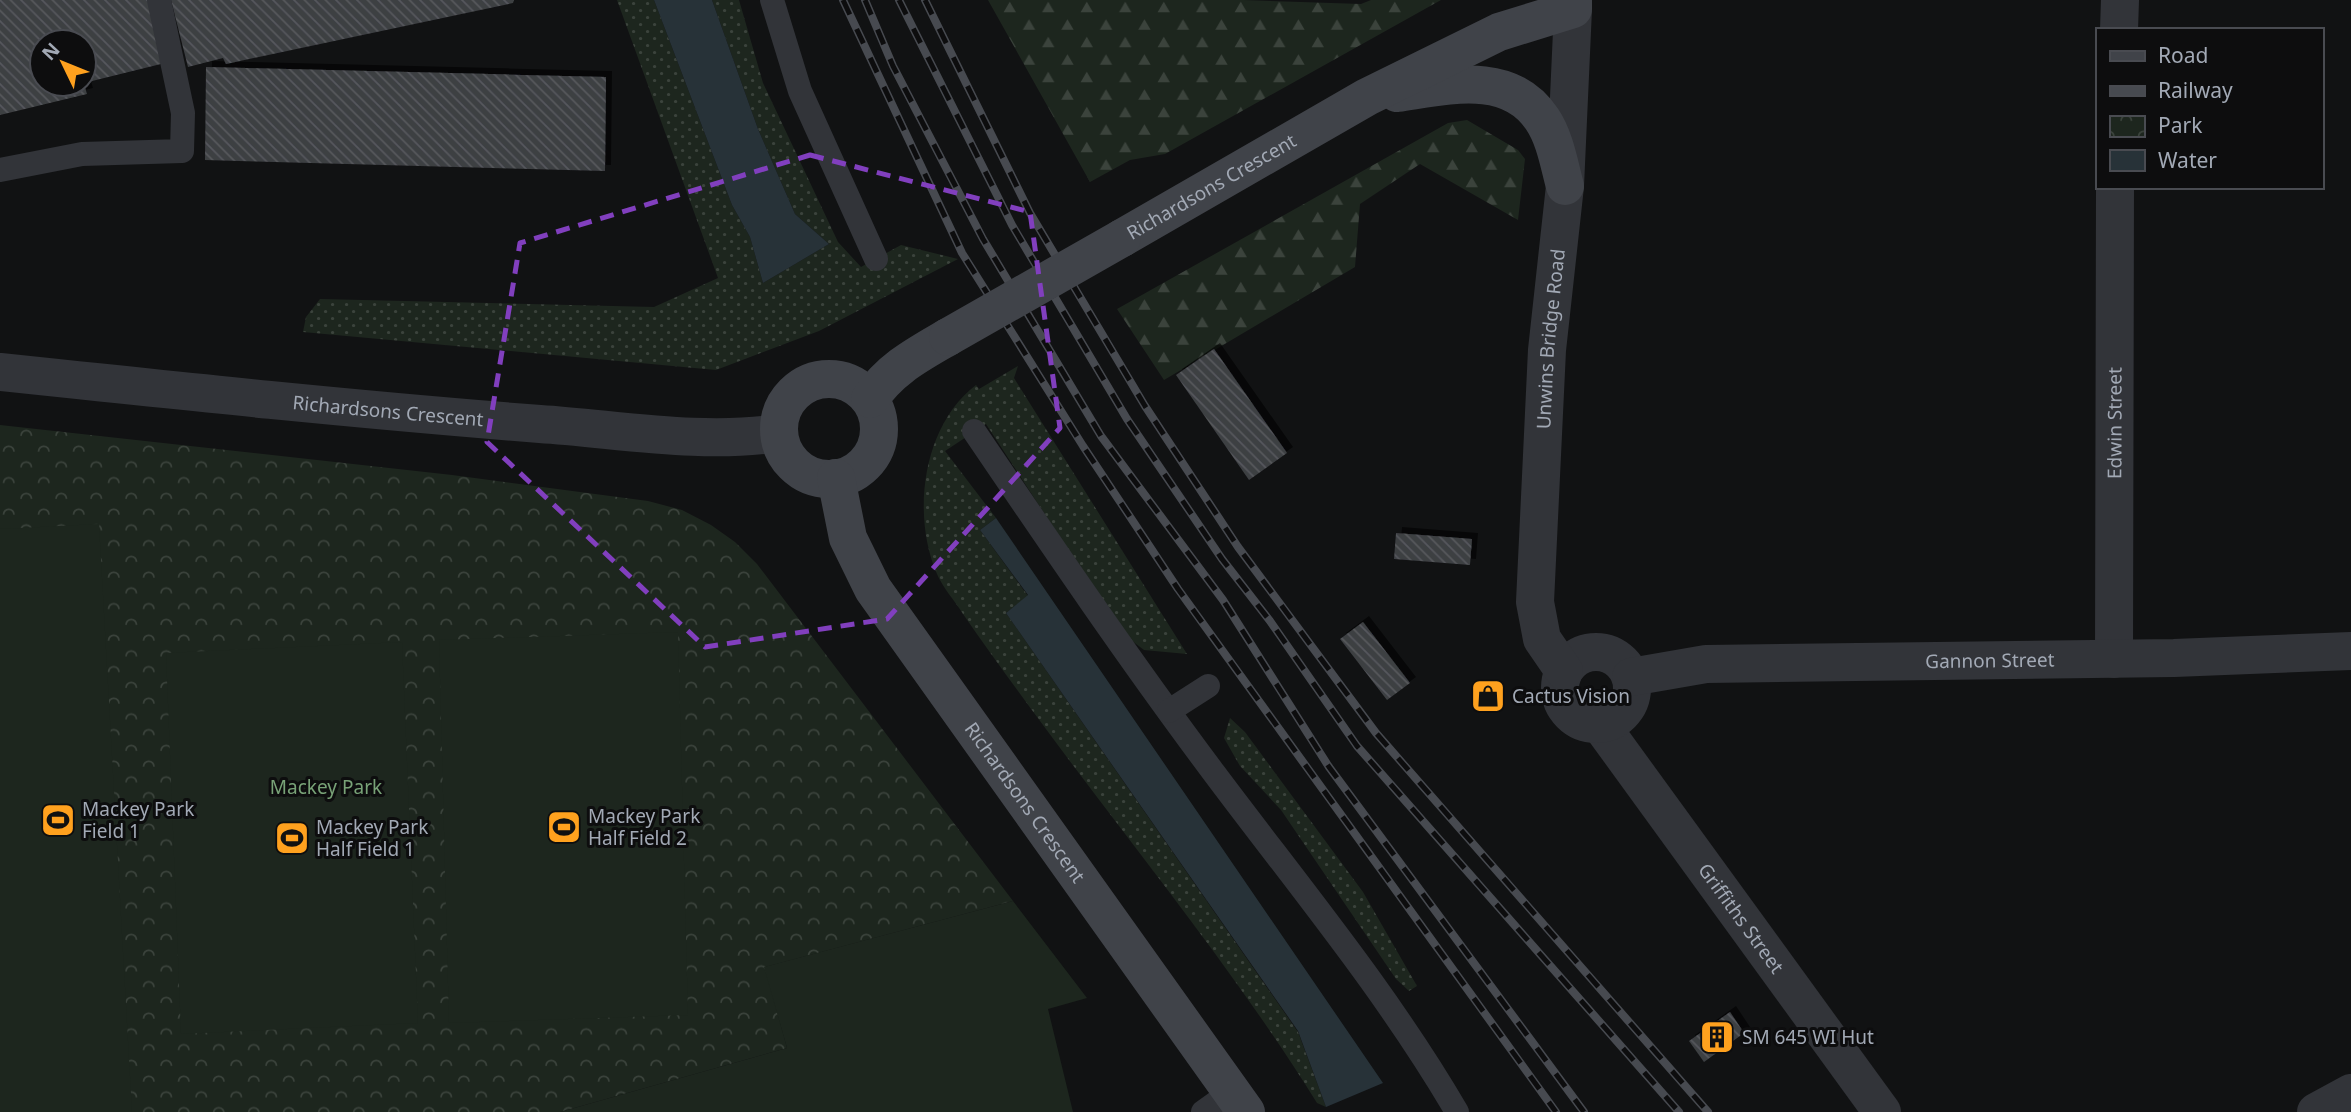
<svg xmlns="http://www.w3.org/2000/svg" width="2351" height="1112" font-family="'Noto Sans',sans-serif">
<style>
.grass{fill:url(#grass-dots)}
.forest{fill:url(#forest-firs)}
.park{fill:url(#park-crowns)}
.pitch{fill:#1d261e}
.water{fill:#273238}
.building{fill:url(#building-back-hatch);filter:url(#shadow)}
.lines{fill:none;stroke-linecap:round;stroke-linejoin:round}
.service{stroke:#323439;stroke-width:24}
.minor{stroke:#323439;stroke-width:38}
.tertiary{stroke:#323439;stroke-width:38}
.secondary{stroke:#404349;stroke-width:38}
.rail-casing{stroke:#474a50;stroke-width:8}
.rail{stroke:#0d0d0e;stroke-width:5;stroke-dasharray:16;stroke-linecap:butt}
.secondary-bridge{stroke:#404349;stroke-width:38}
.marked{fill:none;stroke:#813fbe;stroke-width:5;stroke-dasharray:14 9;stroke-linejoin:round}
.labels{text-anchor:middle;dominant-baseline:central;stroke-width:6;stroke-linejoin:round;paint-order:stroke}
.street-label{font-size:19px;fill:#a2a9b5;stroke:#0d0d0e}
.poi-label{font-size:19px;fill:#a2a9b5;stroke:#0d0d0e;text-anchor:start}
.park-label{font-size:19px;fill:#78a277;stroke:#0d0d0e}
</style>
<defs>
<pattern id="grass-dots" width="8" height="8" patternUnits="userSpaceOnUse" patternTransform="scale(1.75)"><rect width="8" height="8" fill="#1d261e"/><path d="M2 2h.1M6 6h.1" fill="none" stroke="#3b433c" stroke-width="1.8" stroke-linecap="round"/></pattern>
<pattern id="forest-firs" width="22" height="20" patternUnits="userSpaceOnUse" patternTransform="scale(1.75)"><rect width="22" height="20" fill="#1d261e"/><path d="M5 1l3.5 6h-7zM16 11l3.5 6h-7z" fill="#3b433c"/></pattern>
<pattern id="park-crowns" width="20" height="18" patternUnits="userSpaceOnUse" patternTransform="scale(1.75)"><rect width="20" height="18" fill="#1d261e"/><path d="M2 6a3 3 0 1 1 6 0M12 15a3 3 0 1 1 6 0" fill="none" stroke="#3b433c"/></pattern>
<pattern id="building-back-hatch" width="6" height="6" patternUnits="userSpaceOnUse" patternTransform="scale(1.75)"><rect width="6" height="6" fill="#3d3f43"/><path d="M-1 5l2 2M0 0l6 6M5-1l2 2" fill="none" stroke="#56585c"/></pattern>
<filter id="shadow"><feDropShadow dx="6" dy="-6" stdDeviation="0" flood-color="#0009"/></filter>
</defs>
<rect width="100%" height="100%" fill="#111213"/>
<!-- grass -->
<g class="grass">
<polygon points="617,0 654,0 732,205 750,237 763,283 829,244 795,214 758,129 712,0 739,0 763,83 838,242 861,267 901,245 958,259 819,331 716,370 303,332 306,317 320,299 654,307 718,278"/>
<path d="M1018,366L1014,378L1187,654L1144,650L1123,634L986,424L945,451L996,518L980,530L1028,596L1006,613L1298,1032L1326,1107L1317,1103C1235,971 1135,850 1043,725C1016,688 989,652 963,614C955,601 943,588 937,574C911,514 923,425 976,385L979,389Z"/>
<polygon points="1230,718 1245,732 1363,892 1417,986 1409,991 1396,979 1281,810 1240,766 1224,738"/>
</g>
<!-- forest -->
<g class="forest">
<polygon points="988,0 1243,0 1361,4 1371,0 1441,0 1165,154 1130,160 1090,182"/>
<polygon points="1467,120 1518,150 1525,159 1518,220 1420,164 1360,204 1355,267 1164,380 1117,309 1448,123"/>
</g>
<!-- park -->
<polygon class="park" points="0,425 452,475 648,501 682,510 711,525 735,542 757,564 1013,901 765,967 787,1048 560,1112 0,1112"/>
<!-- pitch -->
<g class="pitch">
<polygon points="99,524 132,1112 0,1112 0,529"/>
<polygon points="678,632 688,1015 449,1023 439,640"/>
<polygon points="402,642 418,1023 181,1034 166,653"/>
<polygon points="1013,901 1087,998 1048,1009 1073,1112 560,1112 787,1048 764,967"/>
</g>
<!-- water -->
<g class="water">
<polygon points="654,0 712,0 758,129 795,214 829,244 763,283 750,237 732,205"/>
<polygon points="996,518 1383,1083 1326,1107 1298,1031 1006,613 1028,595 980,530"/>
</g>
<!-- building -->
<g class="building">
<polygon points="0,0 150,0 165,63 84,83 84,42 42,42 42,84 84,84 87,94 0,115"/>
<polygon points="171,0 514,0 513,3 226,64 223,58 188,67"/>
<polygon points="206,67 606,77 605,171 205,160"/>
<polygon points="1214,349 1287,453 1249,480 1176,375"/>
<polygon points="1396,533 1472,539 1470,565 1394,559"/>
<polygon points="1363,622 1410,683 1387,700 1340,639"/>
<polygon points="1730,1012 1744,1033 1704,1062 1689,1041"/>
</g>
<g class="lines">
<!-- service -->
<g class="service">
<polyline points="772,0 800,91 876,259"/>
<polyline points="0,170 82,154 182,151 183,113 159,0"/>
<path d="M974,431C1052,546 1130,661 1214,773C1297,884 1387,992 1457,1112"/>
<polyline points="1169,711 1208,686"/>
<polyline points="1203,1112 1231,1092"/>
</g>
<!-- minor -->
<g class="minor">
<polyline points="2119,30 2120,0"/>
<path id="s1" d="M2114,659L2115,187"/>
<path id="s2" d="M1600,724L1882,1112"/>
<polyline points="2316,1112 2351,1093"/>
</g>
<!-- tertiary -->
<g class="tertiary">
<path id="s3" d="M0,372C180,391 360,410 540,424C617,429 702,445 779,433"/>
<circle cx="1596" cy="688" r="36"/>
<path id="s4" d="M1564,671L1542,639L1535,602L1547,350L1565,186L1573,9"/>
<path id="s5" d="M1631,677L1706,664L2174,658L2351,651"/>
</g>
<!-- secondary -->
<g class="secondary">
<path d="M1397,93C1446,86 1509,69 1542,119C1555,138 1559,164 1565,186"/>
<path id="s6" d="M1122,238L1367,97L1499,32L1573,9V0"/>
<circle cx="829" cy="429" r="50"/>
<path d="M870,399C890,369 917,355 948,337"/>
<path id="s7" d="M836,478L848,538L873,589L1246,1112"/>
</g>
<!-- rail casing -->
<g class="rail-casing">
<g id="rail">
<polyline points="843,0 962,253 1083,446 1178,589 1556,1112"/>
<polyline points="865,0 893,66 983,239 1101,436 1223,600 1329,767 1584,1112"/>
<polyline points="899,0 1012,225 1127,419 1222,559 1270,621 1357,746 1679,1112"/>
<polyline points="925,0 1030,213 1145,406 1238,547 1376,733 1708,1112"/>
</g>
</g>
<!-- rail -->
<use href="#rail" class="rail"/>
<!-- secondary-bridge -->
<polyline class="secondary-bridge" points="948,337 1122,238"/>
</g>
<!-- marked area -->
<path class="marked" d="M810,155L1030,212L1060,428L887,619L705,647L487,442L520,243Z"/>
<!-- icons -->
<defs>
<g id="shop-square" transform="scale(1.75)"><rect x="-9" y="-9" width="18" height="18" rx="4" fill="#ffa11e" stroke="#0d0d0e"/><path d="M-5-2.5h2.3a2.7 3.5 0 0 1 5.4 0H5L5.5 6h-11ZM-1.5-2.5h3a1.5 2.3 0 0 0-3 0Z" fill="#111"/></g>
<g id="stadium-square" transform="scale(1.75)"><rect x="-9" y="-9" width="18" height="18" rx="4" fill="#ffa11e" stroke="#0d0d0e"/><path d="M0-5a6.5 5 0 1 0 0 10a6.5 5 0 1 0 0-10ZM-3.5-1.8h7v3.6h-7Z" fill="#111"/></g>
<g id="building-square" transform="scale(1.75)"><rect x="-9" y="-9" width="18" height="18" rx="4" fill="#ffa11e" stroke="#0d0d0e"/><path d="M-4-6H4V6H1V3H-1V6H-4ZM-2.5-4.3h1.7v1.8h-1.7ZM.8-4.3h1.7v1.8H.8ZM-2.5-1h1.7V.8h-1.7ZM.8-1h1.7V.8H.8Z" fill="#111"/></g>
</defs>
<g fill-rule="evenodd">
<use href="#shop-square" x="1488" y="696"/>
<use href="#stadium-square" x="58" y="820"/>
<use href="#stadium-square" x="564" y="827"/>
<use href="#stadium-square" x="292" y="838"/>
<use href="#building-square" x="1717" y="1037"/>
</g>
<g class="labels">
<!-- street labels -->
<g class="street-label">
<text stroke="none"><textPath href="#s6" startOffset="103">Richardsons Crescent</textPath></text>
<text stroke="none"><textPath href="#s4" startOffset="340">Unwins Bridge Road</textPath></text>
<text stroke="none"><textPath href="#s3" startOffset="390">Richardsons Crescent</textPath></text>
<text stroke="none"><textPath href="#s1" startOffset="236">Edwin Street</textPath></text>
<text stroke="none"><textPath href="#s5" startOffset="360">Gannon Street</textPath></text>
<text stroke="none"><textPath href="#s7" startOffset="380">Richardsons Crescent</textPath></text>
<text stroke="none"><textPath href="#s2" startOffset="240">Griffiths Street</textPath></text>
</g>
<!-- poi labels -->
<g class="poi-label">
<text x="1512" y="696">Cactus Vision</text>
<text x="82" y="809">Mackey Park<tspan x="82" dy="22">Field 1</tspan></text>
<text x="588" y="816">Mackey Park<tspan x="588" dy="22">Half Field 2</tspan></text>
<text x="316" y="827">Mackey Park<tspan x="316" dy="22">Half Field 1</tspan></text>
<text x="1742" y="1037">SM 645 WI Hut</text>
</g>
<!-- park labels -->
<g class="park-label">
<text x="326" y="787">Mackey Park</text>
</g>
</g>
<!-- legend -->
<rect x="2096" y="28" width="228" height="161" fill="#0d0d0e" stroke="#494b51" stroke-width="2"/>
<rect x="2110" y="51" width="35" height="10" fill="#404349" stroke="#494b51" stroke-width="2"/>
<text x="2158" y="63" font-size="21" fill="#a2a9b5">Road</text>
<rect x="2110" y="86" width="35" height="10" fill="#474a50" stroke="#494b51" stroke-width="2"/>
<text x="2158" y="98" font-size="21" fill="#a2a9b5">Railway</text>
<rect x="2110" y="116" width="35" height="21" fill="url(#park-crowns)" stroke="#494b51" stroke-width="2"/>
<text x="2158" y="133" font-size="21" fill="#a2a9b5">Park</text>
<rect x="2110" y="150" width="35" height="21" fill="#273238" stroke="#494b51" stroke-width="2"/>
<text x="2158" y="168" font-size="21" fill="#a2a9b5">Water</text>
<!-- north arrow -->
<g transform="translate(63 63) rotate(313)"><circle r="33" fill="#0d0d0e" stroke="#494b51" stroke-width="2"/>
<path d="M0-5L12 26L0 18L-12 26Z" fill="#ffa11e"/>
<text y="-10" font-size="19" font-weight="bold" text-anchor="middle" fill="#a2a9b5">N</text>
</g>
</svg>
